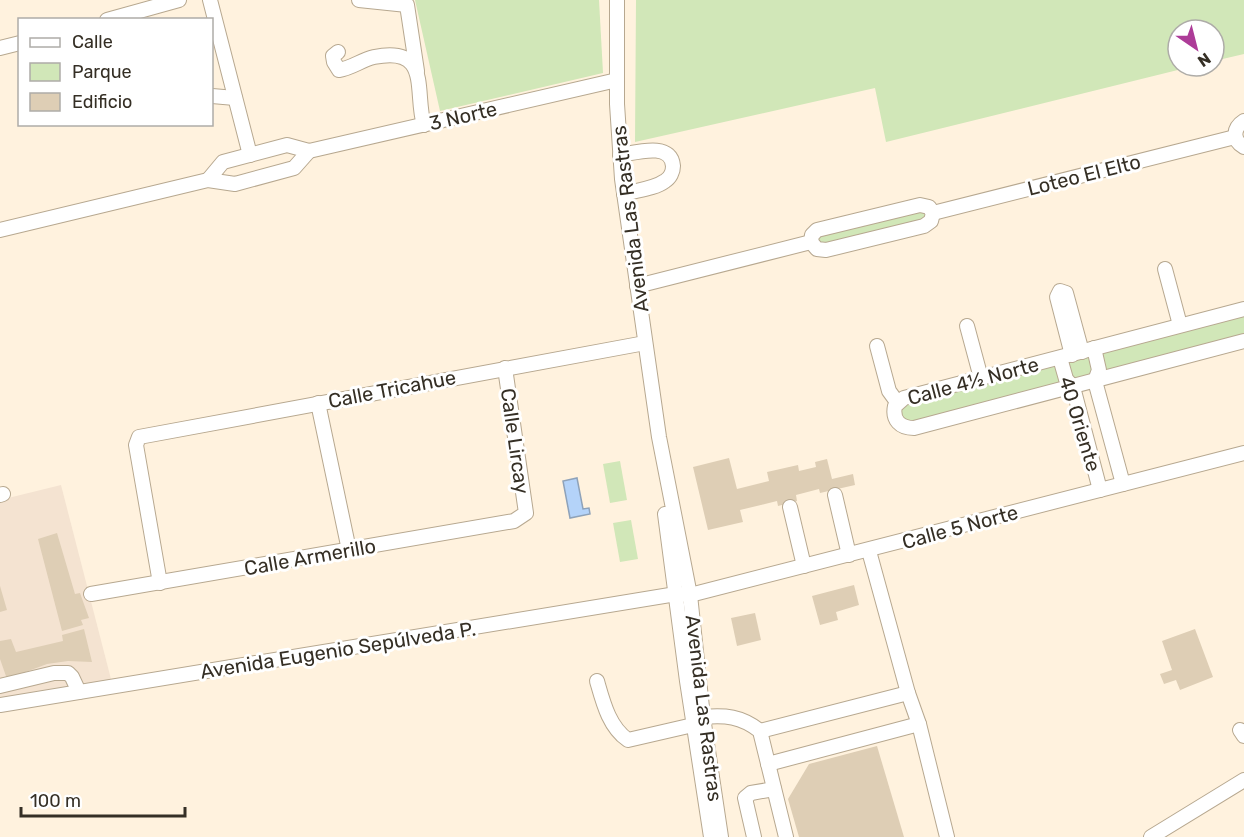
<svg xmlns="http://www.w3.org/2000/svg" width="1244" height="837" font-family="Rubik,sans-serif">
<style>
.education{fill:#f4e3d1}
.green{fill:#d1e7b8}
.water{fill:#b4d3f9;stroke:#8ea2b9;stroke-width:1.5}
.building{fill:#deceb5}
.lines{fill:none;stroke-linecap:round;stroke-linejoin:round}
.minor-casing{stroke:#b7a890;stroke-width:16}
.minor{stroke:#fff;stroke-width:14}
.labels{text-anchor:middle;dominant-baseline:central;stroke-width:6;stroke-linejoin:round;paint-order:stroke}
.street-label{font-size:20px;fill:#352f25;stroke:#fff}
</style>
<rect width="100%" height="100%" fill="#fff2de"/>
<!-- education -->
<polygon class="education" points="61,485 112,683 0,701 0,500"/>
<!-- green -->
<g class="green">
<polygon points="415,0 599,0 603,73 440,111"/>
<polygon points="636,0 1244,0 1244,54 1214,61 1214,30 1178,30 1178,66 1194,66 886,142 875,88 635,142"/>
<polygon points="921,211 926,213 925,219 825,245 821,244 818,240 820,236"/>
<polygon points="1244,315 1244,337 919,423 903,422 899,407 901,404"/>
<polygon points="620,461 627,500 610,503 603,464"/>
<polygon points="631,520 638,559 620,562 613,523"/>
</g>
<!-- water -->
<polygon class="water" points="577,478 583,509 589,508 590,514 570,518 563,481"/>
<!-- building -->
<g class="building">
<polygon points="729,458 737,489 769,481 767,472 798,465 799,471 816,467 815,462 827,459 832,479 853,474 855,485 820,493 819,489 796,495 797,501 778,506 777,501 740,510 743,522 708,530 693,467"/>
<polygon points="57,533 75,594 80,593 89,618 81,620 83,625 62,631 38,539"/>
<polygon points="854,585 859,605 836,612 838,620 820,625 812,596"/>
<polygon points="0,586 7,610 0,612"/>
<polygon points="755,613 761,640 737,646 731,618"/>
<polygon points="84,629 92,662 68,661 47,664 7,679 0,659 0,641 11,639 16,652 63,641 62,635"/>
<polygon points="1195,629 1213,677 1180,690 1176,680 1164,684 1160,674 1172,670 1162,641"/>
<polygon points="877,746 904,837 799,837 788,799 809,764"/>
</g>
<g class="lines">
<!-- minor casing -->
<g class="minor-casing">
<g id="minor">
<polyline points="210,0 250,155"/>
<polyline points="359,0 407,5 417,71"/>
<polyline points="617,0 617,104 622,179 659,437 690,595 703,717 721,837"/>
<polyline points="107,20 179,0"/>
<polyline points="0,48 20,43"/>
<path d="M338,52L333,56L334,62L339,70C352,68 361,60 374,57C432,45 414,93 424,125"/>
<polyline points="212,96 235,98"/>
<path d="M1244,121C1233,128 1232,140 1244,147"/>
<path d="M620,155C635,153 671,141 673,166C673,172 670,178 665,181C654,189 637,190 624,194"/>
<polyline points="208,180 223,162 287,145 309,151 617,80"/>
<polygon points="920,205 929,207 933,213 931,221 924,226 826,250 817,249 811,242 812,235 817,230"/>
<polyline points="933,213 1235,137"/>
<polyline points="0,230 208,180 235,184 294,168 309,151"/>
<polyline points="1165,269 1180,325"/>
<polyline points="637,286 811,242"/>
<path d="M1244,309L904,398L895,406C892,420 900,428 914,428L1244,341"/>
<polyline points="967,326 981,378"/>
<polyline points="877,346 889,391 897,402"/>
<polyline points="1094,348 1099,370 1095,381 1123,484"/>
<polyline points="1072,355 1057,297 1060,291 1066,293 1082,352"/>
<polyline points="1060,358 1066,379 1073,387 1100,490"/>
<polyline points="318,403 349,550"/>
<polyline points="0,495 3,494"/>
<polyline points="835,495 849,555"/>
<polyline points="790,507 804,566"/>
<polyline points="665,514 687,681 711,837"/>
<polyline points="869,551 908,693 919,724 947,837"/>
<polyline points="160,583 136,445 139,437 645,343"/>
<polyline points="91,594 514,521 526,513 505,368"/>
<path d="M597,681C603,702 609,727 628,740L693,725"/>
<polyline points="0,686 54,673 68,673 72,677 79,692"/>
<polyline points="0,705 676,594 690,595 1244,453"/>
<path d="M703,717C725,715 741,716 760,731L786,837"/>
<polyline points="1240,730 1244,736"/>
<polyline points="760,731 908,693"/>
<polyline points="768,764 919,724"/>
<polyline points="754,837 745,798 751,793 774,789"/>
<polyline points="1151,837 1244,780"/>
</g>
</g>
<!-- minor -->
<use href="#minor" class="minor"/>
</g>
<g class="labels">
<!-- street labels -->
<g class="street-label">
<text transform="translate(463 116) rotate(-13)">3 Norte</text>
<text transform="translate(1084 175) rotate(-14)">Loteo El Elto</text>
<text transform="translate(630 219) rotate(-97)">Avenida Las Rastras</text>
<text transform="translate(973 381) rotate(-15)">Calle 4½ Norte</text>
<text transform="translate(392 389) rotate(-11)">Calle Tricahue</text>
<text transform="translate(1080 424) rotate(73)">40 Oriente</text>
<text transform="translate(515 441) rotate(82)">Calle Lircay</text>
<text transform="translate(960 527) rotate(-15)">Calle 5 Norte</text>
<text transform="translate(310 557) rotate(-10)">Calle Armerillo</text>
<text transform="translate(338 650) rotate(-9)">Avenida Eugenio Sepúlveda P.</text>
<text transform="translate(704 708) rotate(83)">Avenida Las Rastras</text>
</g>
</g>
<!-- legend -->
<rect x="18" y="18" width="195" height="108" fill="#ffffff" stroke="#aeaca8" stroke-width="1.5"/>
<rect x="30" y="38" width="30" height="9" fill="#ffffff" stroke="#aeaca8" stroke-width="1.5"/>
<text x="72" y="48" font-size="18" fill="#352f25">Calle</text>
<rect x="30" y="63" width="30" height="18" fill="#d1e7b8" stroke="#aeaca8" stroke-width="1.5"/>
<text x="72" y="78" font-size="18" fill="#352f25">Parque</text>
<rect x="30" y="93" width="30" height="18" fill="#deceb5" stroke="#aeaca8" stroke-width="1.5"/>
<text x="72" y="108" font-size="18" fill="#352f25">Edificio</text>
<!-- north arrow -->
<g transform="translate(1196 48) rotate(145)"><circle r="28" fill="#ffffff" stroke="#aeaca8" stroke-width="1.5"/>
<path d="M0-4.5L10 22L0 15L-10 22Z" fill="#ad3c98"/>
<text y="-9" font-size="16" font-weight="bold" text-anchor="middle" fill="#352f25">N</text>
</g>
<!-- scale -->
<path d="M21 807v9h164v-9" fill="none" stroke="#352f25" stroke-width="3"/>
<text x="30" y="807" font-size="18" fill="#352f25" stroke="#ffffff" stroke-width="4.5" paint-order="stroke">100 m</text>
</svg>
